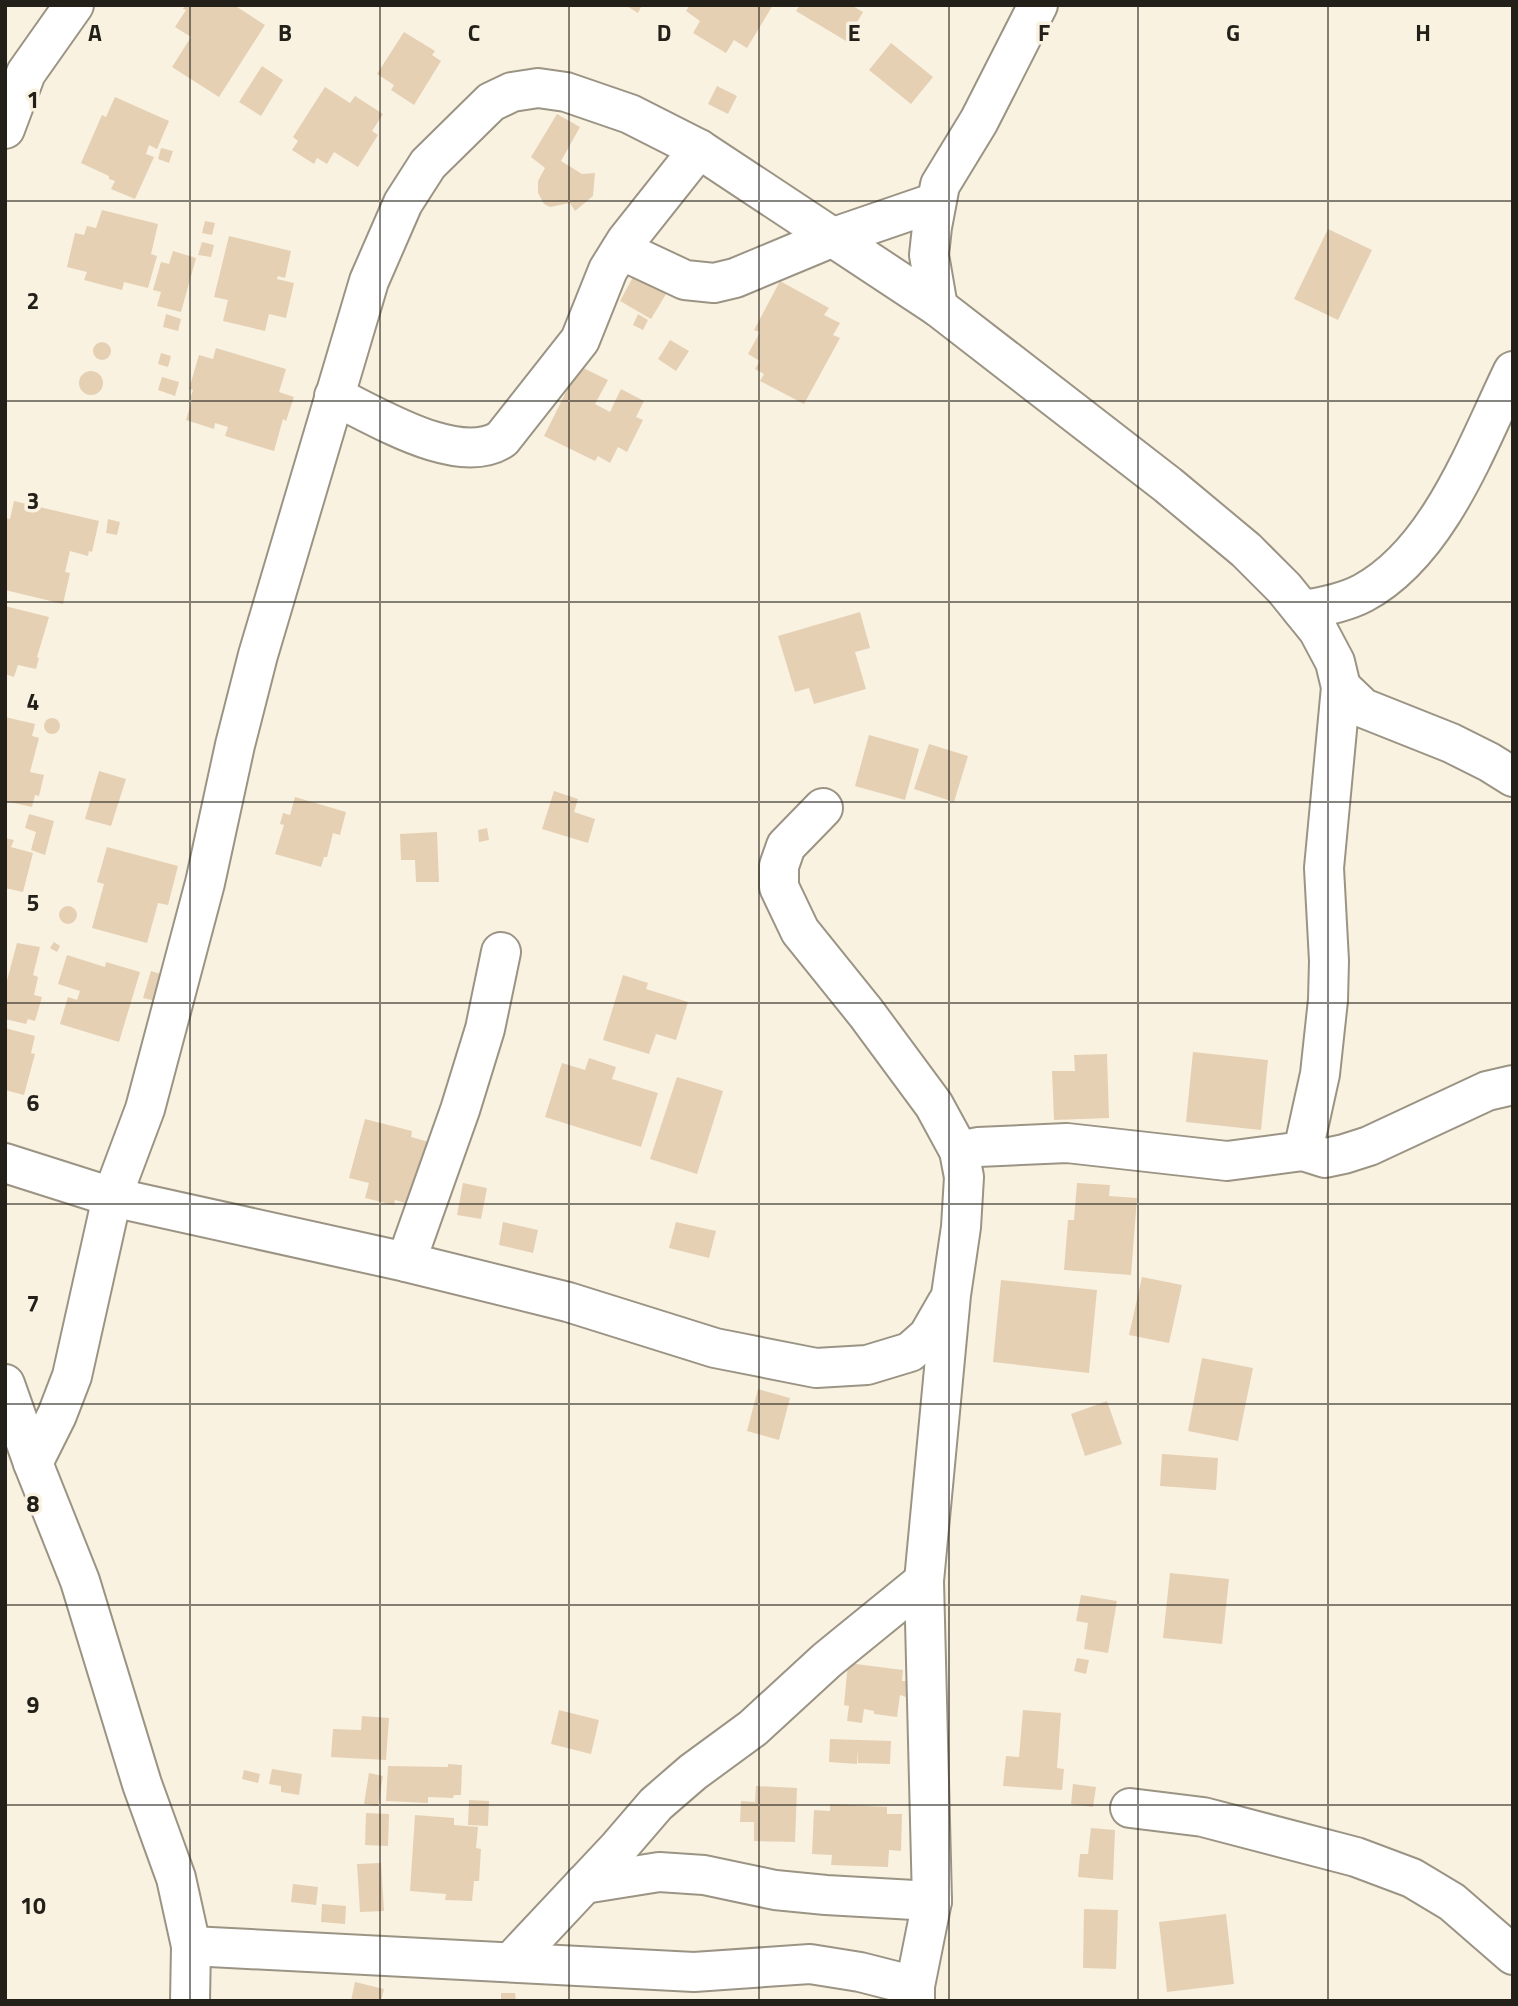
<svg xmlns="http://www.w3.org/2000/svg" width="1518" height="2006" font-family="'Titillium Web',sans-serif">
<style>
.building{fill:#e6d0b4}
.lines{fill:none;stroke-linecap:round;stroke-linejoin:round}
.street-casing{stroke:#9b9484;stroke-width:42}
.street{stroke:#fff;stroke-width:38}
.grid{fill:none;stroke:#23201a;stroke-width:2;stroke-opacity:0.55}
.grid-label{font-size:23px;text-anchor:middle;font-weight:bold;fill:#23201a;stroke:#f9f2e1;stroke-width:7;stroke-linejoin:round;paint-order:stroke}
</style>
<rect width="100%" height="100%" fill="#f9f2e1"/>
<!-- building -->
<g class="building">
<polygon points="185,5 234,5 265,25 219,97 172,67 191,37 175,27 186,10 183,9"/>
<polygon points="625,5 642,5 638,13"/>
<polygon points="690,5 773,5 747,48 734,40 726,53 693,33 700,21 686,11"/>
<polygon points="800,5 851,5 863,12 846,41 796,11"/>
<polygon points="404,32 435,51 432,55 441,61 414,105 391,90 394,85 377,74"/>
<polygon points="891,43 933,77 911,104 869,70"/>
<polygon points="262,66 283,80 261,116 239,102"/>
<polygon points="717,86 737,96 728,114 708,104"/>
<polygon points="325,87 350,103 355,96 383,114 372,131 378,135 358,167 334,152 327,164 317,158 314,164 292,150 298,141 293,137"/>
<polygon points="115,97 169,121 157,149 149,145 146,154 154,157 135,199 111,189 115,181 109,179 109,176 81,163 102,115 106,117"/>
<polygon points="557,114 580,127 561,161 582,174 595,173 593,196 575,211 570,203 550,207 544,204 538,193 538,181 545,168 531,157"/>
<polygon points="161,148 173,151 169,163 158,159"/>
<polygon points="102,210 158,224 151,254 157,256 148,288 124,282 122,290 84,280 87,272 67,267 75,233 84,235 87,226 96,228"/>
<polygon points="205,221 215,223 212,235 202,233"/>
<polygon points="1328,229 1372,250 1338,320 1294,299"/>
<polygon points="229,236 291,251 285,278 278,276 277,279 294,283 286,318 269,314 265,331 223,321 228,300 214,297"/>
<polygon points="202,242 214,245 211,257 198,255"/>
<polygon points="173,251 196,258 181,312 157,306 161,292 153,290 161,262 169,264"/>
<polygon points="639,266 672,284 651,319 620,301"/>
<polygon points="780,281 829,308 824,315 840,323 833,335 840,338 804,404 760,381 764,374 755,369 760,361 748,354 760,332 754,330"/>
<polygon points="166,314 181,319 178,331 163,327"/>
<polygon points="638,314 648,320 643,330 633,325"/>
<polygon points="670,340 689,351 676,371 658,359"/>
<circle cx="102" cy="351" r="9"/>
<polygon points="216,348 286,369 279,392 294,397 286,421 283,419 274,451 225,436 228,427 215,423 214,429 186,420 192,400 190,399 193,390 189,389 199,355 213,359"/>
<polygon points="161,353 171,356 168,367 158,364"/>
<polygon points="579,366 608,380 595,404 610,412 621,389 644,401 636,417 643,420 627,452 618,447 610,463 598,456 595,461 544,436"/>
<circle cx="91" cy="383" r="12"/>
<polygon points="162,377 179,382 175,396 158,390"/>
<polygon points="14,501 99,521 92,552 89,551 88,556 70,551 65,572 70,573 63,604 5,590 5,518 10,519"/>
<polygon points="108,519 120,522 117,535 106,533"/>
<polygon points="5,606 49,617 37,657 39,658 36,669 18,665 14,677 5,674"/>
<polygon points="860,612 870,648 855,652 866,689 814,704 809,688 795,692 778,636"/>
<polygon points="5,717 35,724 32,736 39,738 30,772 44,775 39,796 35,795 32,807 5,801"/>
<circle cx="52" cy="726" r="8"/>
<polygon points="869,735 919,749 905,800 855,786"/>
<polygon points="929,744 968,756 954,802 914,789"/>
<polygon points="99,771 126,779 111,826 85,819"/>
<polygon points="554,791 578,799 574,812 595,819 588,843 542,829"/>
<polygon points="295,797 346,812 340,835 333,833 327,857 324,857 321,867 275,854 284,825 280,824 283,813 290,815"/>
<polygon points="29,814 54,821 45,855 31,850 36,832 25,828"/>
<polygon points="487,828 489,840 479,842 478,830"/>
<polygon points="437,832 439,882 416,882 415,860 401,860 400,834"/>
<polygon points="5,838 14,840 11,847 33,853 23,892 5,888"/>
<polygon points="107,847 178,866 168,905 158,903 147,943 92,928 104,884 97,882"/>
<circle cx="68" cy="915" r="9"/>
<polygon points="54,942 60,946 57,952 50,948"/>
<polygon points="17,943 40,947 33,975 38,977 34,995 42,997 35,1021 28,1019 26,1024 5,1019 5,988"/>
<polygon points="67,955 105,967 106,962 140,972 119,1042 60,1024 68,997 77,1000 80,991 58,984"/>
<polygon points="151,971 167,976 160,1002 143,998"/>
<polygon points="623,975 648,983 646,989 688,1002 676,1040 656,1034 649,1054 603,1040"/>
<polygon points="5,1028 35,1036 31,1053 35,1054 24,1095 5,1090"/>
<polygon points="1193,1052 1268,1060 1261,1130 1186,1122"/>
<polygon points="1107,1054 1109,1118 1054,1120 1052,1071 1075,1071 1074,1055"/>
<polygon points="589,1058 616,1067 612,1079 658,1093 641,1147 545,1117 562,1063 585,1070"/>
<polygon points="677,1077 723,1091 697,1174 650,1159"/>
<polygon points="365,1119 412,1131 411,1137 429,1142 412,1205 395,1200 394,1205 365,1198 369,1183 349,1178"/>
<polygon points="463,1183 487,1188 481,1219 457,1215"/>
<polygon points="1077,1183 1110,1185 1109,1196 1137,1198 1131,1275 1064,1270 1068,1220 1074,1220"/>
<polygon points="503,1222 538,1230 533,1253 499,1245"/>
<polygon points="676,1222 716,1231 709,1258 669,1248"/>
<polygon points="1142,1277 1182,1285 1169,1343 1129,1335"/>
<polygon points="1001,1280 1097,1290 1089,1373 993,1362"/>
<polygon points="1202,1358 1253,1368 1238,1441 1188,1431"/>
<polygon points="758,1389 790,1398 779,1440 747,1431"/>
<polygon points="1107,1401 1122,1444 1085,1456 1071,1414"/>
<polygon points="1162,1454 1218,1458 1216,1490 1160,1486"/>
<polygon points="1170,1573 1229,1579 1222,1644 1163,1638"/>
<polygon points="1081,1595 1117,1601 1108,1653 1084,1649 1088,1623 1076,1621"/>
<polygon points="1077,1658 1089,1660 1086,1674 1074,1671"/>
<polygon points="848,1663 903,1670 902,1681 908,1681 906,1697 900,1695 897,1717 874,1714 874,1711 864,1709 862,1723 847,1721 849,1706 844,1705"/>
<polygon points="559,1710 599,1720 591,1754 551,1744"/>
<polygon points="1023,1710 1061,1713 1057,1768 1064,1769 1062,1790 1003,1786 1006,1756 1019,1757"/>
<polygon points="362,1716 389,1718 386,1760 331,1757 333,1729 361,1730"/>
<polygon points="830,1739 891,1741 890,1764 858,1763 858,1750 857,1764 829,1762"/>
<polygon points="448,1764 462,1765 461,1795 454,1795 453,1798 428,1797 428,1803 386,1801 388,1766 448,1767"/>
<polygon points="272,1769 302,1774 299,1795 281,1792 281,1786 269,1784"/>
<polygon points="244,1770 260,1774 258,1783 242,1779"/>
<polygon points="369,1773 383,1776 378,1806 364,1804"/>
<polygon points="1073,1784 1096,1787 1093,1807 1071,1804"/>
<polygon points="756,1786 797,1788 795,1842 754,1841 754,1822 740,1822 741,1801 755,1802"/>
<polygon points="469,1800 489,1801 488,1826 468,1825"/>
<polygon points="830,1804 887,1807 887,1814 902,1814 901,1851 889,1850 888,1867 831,1865 832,1855 812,1854 814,1810 830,1811"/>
<polygon points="366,1813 389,1814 388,1846 365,1845"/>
<polygon points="415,1815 454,1818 454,1825 478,1827 476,1848 481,1849 479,1881 474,1881 472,1901 445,1900 446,1894 410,1891"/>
<polygon points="1091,1828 1115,1830 1113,1880 1078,1877 1080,1854 1088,1854"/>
<polygon points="381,1863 384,1911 360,1912 357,1864"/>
<polygon points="293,1884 318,1887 316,1905 291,1902"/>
<polygon points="322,1904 346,1906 345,1924 321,1922"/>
<polygon points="1084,1909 1118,1910 1116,1969 1083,1968"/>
<polygon points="1226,1914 1234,1984 1167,1992 1159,1922"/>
<polygon points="355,1982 384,1989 381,2001 351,2001"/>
<polygon points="501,1993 515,1993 516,2001 501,2001"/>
</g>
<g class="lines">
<!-- street casing -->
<g class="street-casing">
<g id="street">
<polyline points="5,129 26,73 74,5"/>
<polyline points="621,250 685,280 714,283 735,278 831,238 936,202"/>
<polyline points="938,307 929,255 932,227 940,185 979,121 1038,5"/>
<path d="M334,396C375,415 458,468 502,439L580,340L608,270L626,241L699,149"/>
<path d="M1302,610C1323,607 1344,603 1363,593C1439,552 1477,445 1513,371"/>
<polyline points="1341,687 1363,708 1451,743 1489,762 1513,777"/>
<polyline points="823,808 786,846 779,866 779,887 800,931 866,1013 934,1105 959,1151 964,1177 961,1227 951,1295 924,1581 932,1901 915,1986 915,2001"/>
<polyline points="959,1151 978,1147 1067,1143 1227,1161 1303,1151 1325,1158 1344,1154 1369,1146 1487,1091 1513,1085"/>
<polyline points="5,1163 112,1197 406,1262 568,1302 715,1348 816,1368 867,1365 910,1352 928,1336 947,1303"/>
<polyline points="406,1262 460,1110 485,1029 501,952"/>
<polyline points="5,1384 33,1463 80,1581 142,1784 176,1878 191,1946 190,2001"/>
<polyline points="33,1463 57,1415 72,1376 112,1197 145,1109 205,883 235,745 258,655 369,281 403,203 428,164 491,102 512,92 538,88 566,92 630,114 699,149 938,307 1168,485 1246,550 1284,588 1318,630 1335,662 1341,687 1324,868 1329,961 1328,1000 1320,1074 1303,1151"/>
<polyline points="1130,1808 1203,1817 1356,1857 1412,1878 1452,1902 1513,1955"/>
<polyline points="584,1884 659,1872 704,1875 775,1890 826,1895 932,1901"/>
<polyline points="191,1946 694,1972 810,1964 860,1972 915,1986"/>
<polyline points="512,1961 619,1847 656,1804 693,1772 753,1728 827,1660 924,1581"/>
</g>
</g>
<!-- street -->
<use href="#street" class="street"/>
</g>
<!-- grid -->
<path class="grid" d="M190,5V2001M380,5V2001M569,5V2001M759,5V2001M949,5V2001M1138,5V2001M1328,5V2001M5,201H1513M5,401H1513M5,602H1513M5,802H1513M5,1003H1513M5,1204H1513M5,1404H1513M5,1605H1513M5,1805H1513"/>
<g class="grid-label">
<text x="95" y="41">A</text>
<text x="285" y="41">B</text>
<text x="474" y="41">C</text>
<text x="664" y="41">D</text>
<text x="854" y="41">E</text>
<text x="1044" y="41">F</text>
<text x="1233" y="41">G</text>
<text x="1423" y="41">H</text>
<text x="33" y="108">1</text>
<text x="33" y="309">2</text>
<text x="33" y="509">3</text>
<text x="33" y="710">4</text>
<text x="33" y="911">5</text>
<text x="33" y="1111">6</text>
<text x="33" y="1312">7</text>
<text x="33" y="1512">8</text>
<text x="33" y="1713">9</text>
<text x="33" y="1914">10</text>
</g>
<!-- border -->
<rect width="1518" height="2006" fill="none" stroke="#23201a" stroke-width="14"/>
</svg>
